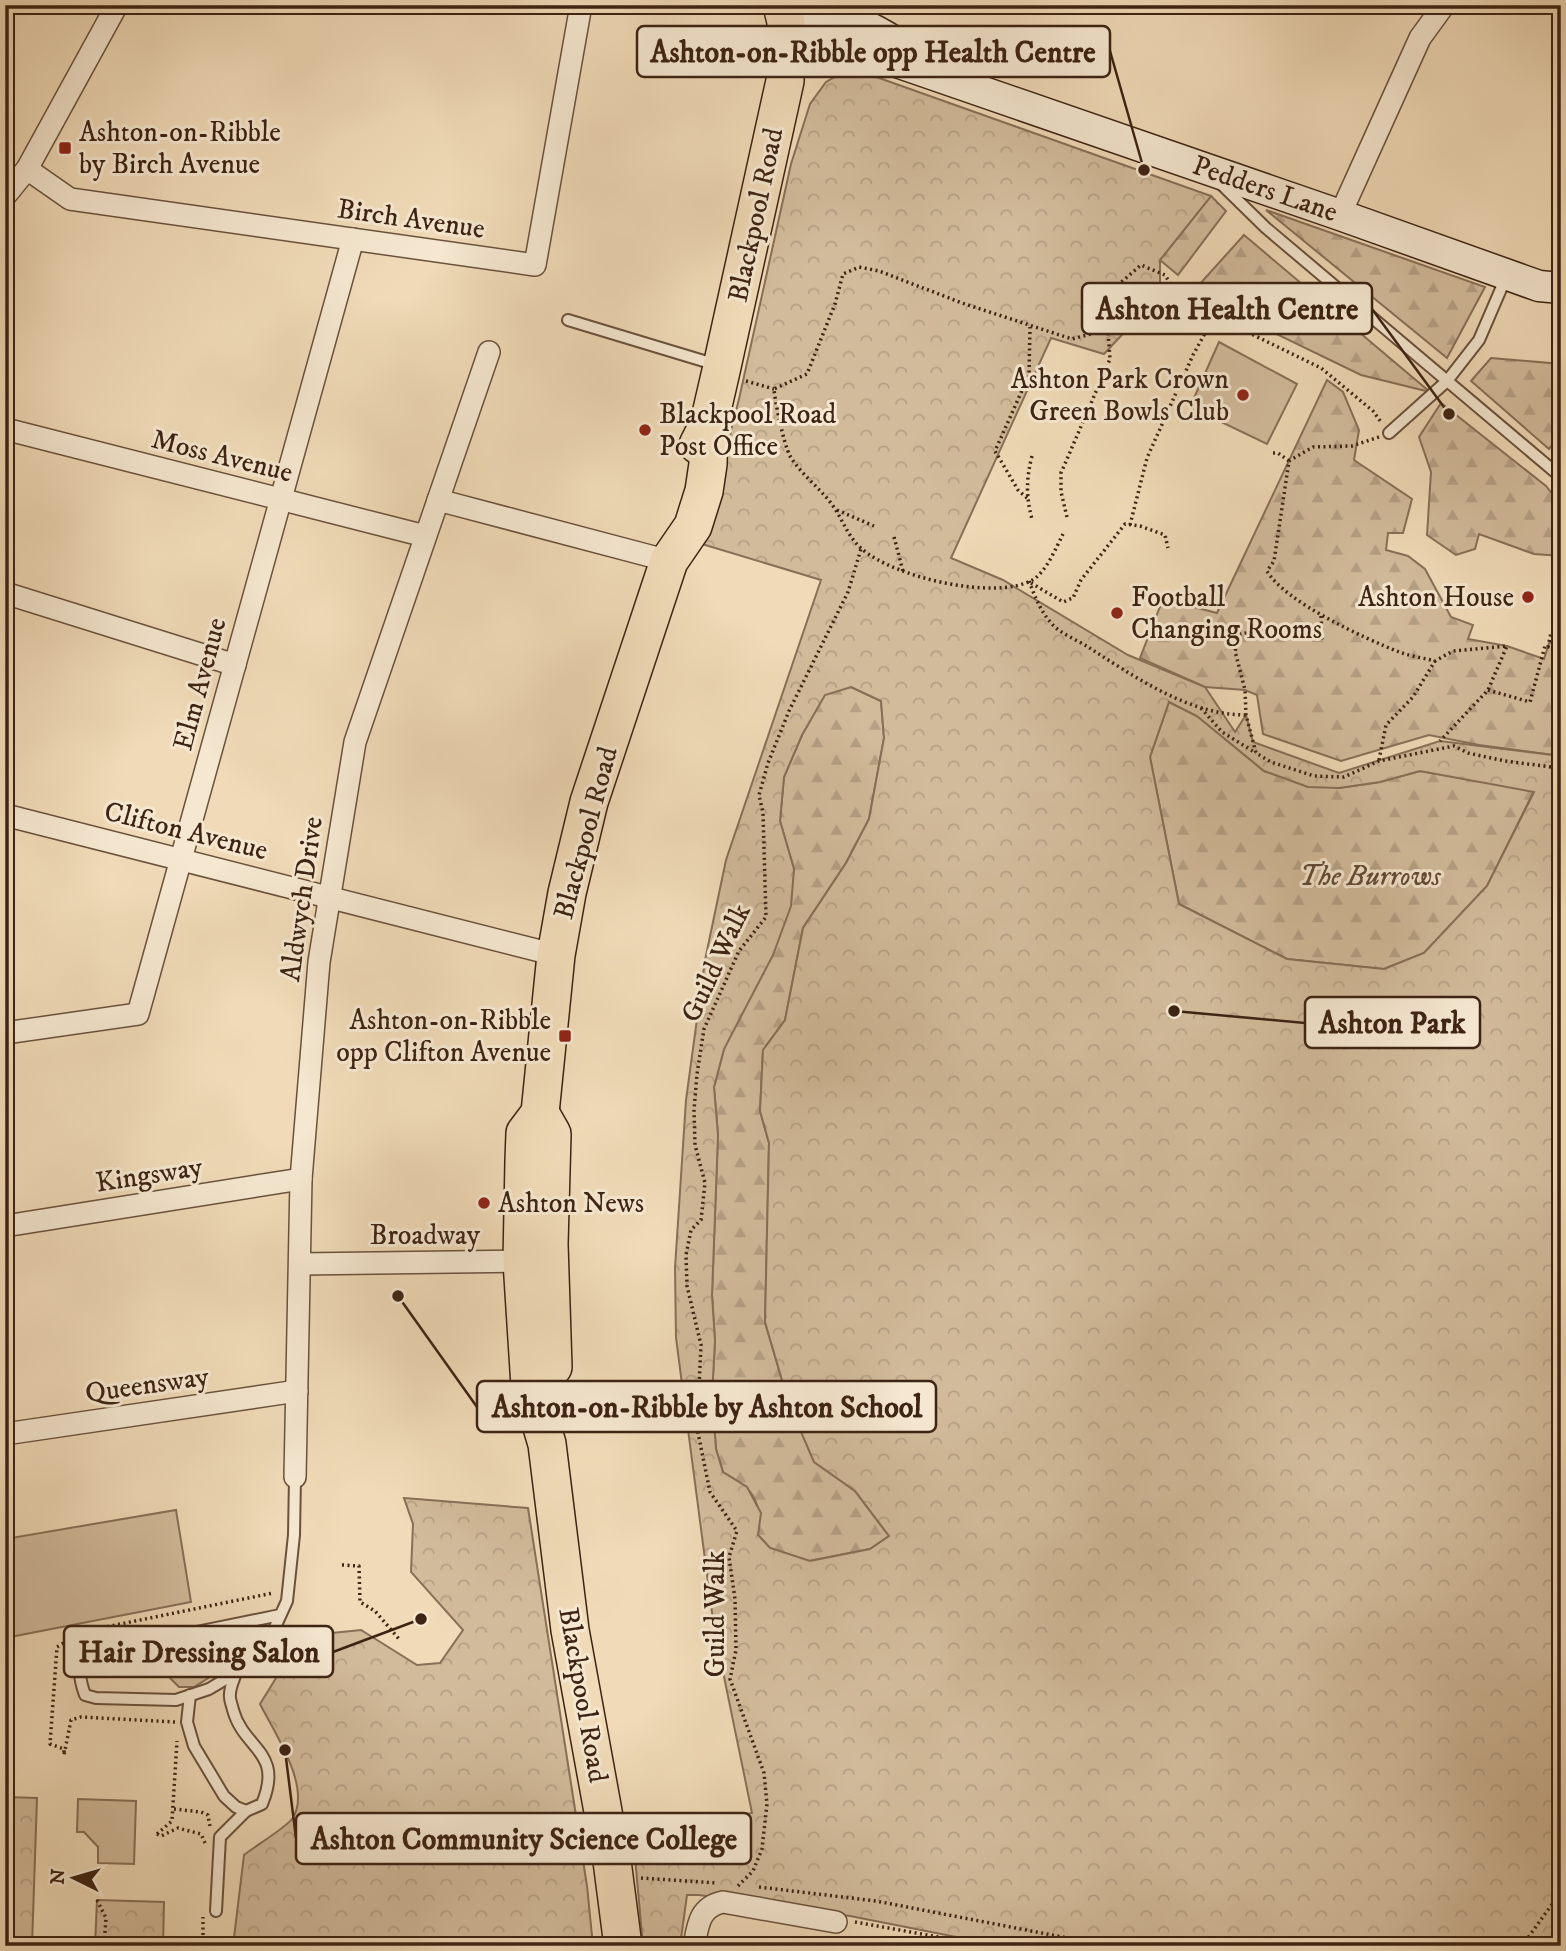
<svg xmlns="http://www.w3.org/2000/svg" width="1566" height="1951" font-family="'IM FELL DW Pica',serif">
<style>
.green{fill:#d2bb9b;stroke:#886f57;stroke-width:2}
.forest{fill:url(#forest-firs);stroke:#886f57;stroke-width:2}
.park{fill:url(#park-crowns);stroke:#886f57;stroke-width:2;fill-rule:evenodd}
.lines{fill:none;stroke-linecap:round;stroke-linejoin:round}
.lane-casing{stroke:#6a513c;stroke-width:14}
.street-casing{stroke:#6a513c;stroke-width:24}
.secondary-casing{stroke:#3d2313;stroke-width:33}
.highway-casing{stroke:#3d2313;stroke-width:40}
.path{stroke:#3d2313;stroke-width:3.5;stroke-dasharray:2 3.5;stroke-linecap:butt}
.lane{stroke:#f5e7d0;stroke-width:10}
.street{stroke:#f5e7d0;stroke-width:21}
.secondary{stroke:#f5e7d0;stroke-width:30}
.highway{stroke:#f0dab7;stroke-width:37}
.poi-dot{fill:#8f2418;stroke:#f5e7d0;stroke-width:2.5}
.labels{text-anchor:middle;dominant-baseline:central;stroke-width:6;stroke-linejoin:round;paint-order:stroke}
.poi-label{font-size:28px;fill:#3d2313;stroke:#f5e7d0;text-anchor:start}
.street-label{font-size:28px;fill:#3d2313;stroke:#f5e7d0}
.park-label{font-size:28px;font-style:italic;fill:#624935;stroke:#f5e7d0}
.leader{fill:none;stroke:#3d2313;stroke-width:2.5}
.callout-dot{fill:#3d2313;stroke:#f5e7d0;stroke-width:2.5}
.callout{fill:#f5e7d0;stroke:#3d2313;stroke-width:2.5}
.callout-label{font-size:30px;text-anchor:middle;font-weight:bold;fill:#3d2313}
</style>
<defs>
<pattern id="forest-firs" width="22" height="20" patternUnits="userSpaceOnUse" patternTransform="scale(1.75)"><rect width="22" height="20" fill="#d2bb9b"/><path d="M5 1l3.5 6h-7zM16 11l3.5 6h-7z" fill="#b5a085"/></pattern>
<pattern id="park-crowns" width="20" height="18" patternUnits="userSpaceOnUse" patternTransform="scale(1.75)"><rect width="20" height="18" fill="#d2bb9b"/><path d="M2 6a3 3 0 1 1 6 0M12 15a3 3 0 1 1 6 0" fill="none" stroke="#b5a085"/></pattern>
</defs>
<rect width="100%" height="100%" fill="#f0dab7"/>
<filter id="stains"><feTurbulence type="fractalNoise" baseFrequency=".00286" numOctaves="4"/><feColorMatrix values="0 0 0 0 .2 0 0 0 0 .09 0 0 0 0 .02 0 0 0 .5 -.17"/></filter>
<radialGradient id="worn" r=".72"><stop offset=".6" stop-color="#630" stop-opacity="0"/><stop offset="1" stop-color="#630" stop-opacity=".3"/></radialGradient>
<!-- green -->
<g class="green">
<polygon points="1219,342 1297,384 1267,444 1190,407"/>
<polygon points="176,1510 191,1602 5,1638 5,1539"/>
<polygon points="250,1645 248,1653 194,1687 179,1687 170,1678 170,1662"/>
<polygon points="78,1799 136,1801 134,1864 98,1863 98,1847 84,1832 77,1832"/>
</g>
<!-- forest -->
<g class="forest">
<polygon points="1211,196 1226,211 1178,275 1160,260"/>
<polygon points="1266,210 1485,287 1447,358"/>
<polygon points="1244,235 1430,392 1361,375 1223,308 1198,286"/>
<polygon points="1491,358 1561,364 1561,433 1549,449 1471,381"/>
<polygon points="1327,380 1343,392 1359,430 1354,460 1412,499 1403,533 1388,533 1386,550 1408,556 1425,569 1451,617 1473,625 1468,639 1507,646 1544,659 1549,643 1561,640 1561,756 1479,745 1429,735 1341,761 1263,734 1257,695 1245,690 1205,687 1140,658 1163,599 1217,613"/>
<polygon points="1441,403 1546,486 1561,505 1561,556 1534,554 1479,534 1475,549 1456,555 1427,535 1431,472 1419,437"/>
<path d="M851,687L881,701L884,738L869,819L846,863L803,928L785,1020L763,1050L760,1111L769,1143L765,1322L789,1404L814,1461L855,1491L889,1536L870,1549L809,1561L770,1548L758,1535C762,1498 753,1490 723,1472L716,1449L712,1395L715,1341L712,1295L718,1135L714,1087L724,1049L746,1003L794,869L780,821L784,777L802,735L825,694Z"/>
<polygon points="1169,702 1197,716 1264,771 1339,788 1380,782 1420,771 1534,791 1487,886 1424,953 1384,969 1287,959 1179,904 1150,757"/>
</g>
<!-- park -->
<g class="park">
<path d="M851,68L1211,196L1160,260V294L1104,354L1051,338L951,558L1003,580L1128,655L1205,687L1235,732L1246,715L1253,742L1339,773L1440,741L1561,756V1946H1002L850,1916L699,1895H687L680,1946H643L633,1835L752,1813L714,1628L676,1338L675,1268L686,1100L705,960L726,860L821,580L702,544L739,399L791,164L810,104L826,82ZM851,687L881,701L884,738L869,819L846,863L803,928L785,1020L763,1050L760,1111L769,1143L765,1322L789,1404L814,1462L855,1491L889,1536L870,1549L810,1561L770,1548L758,1535L761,1513L747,1487L723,1472L716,1449L712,1395L715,1341L712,1295L718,1135L714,1087L724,1049L773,955L791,906L794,869L780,821L784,777L802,735L825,695ZM1169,702L1197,716L1264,771L1308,787L1339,788L1380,782L1420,771L1534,792L1487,886L1424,953L1384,969L1287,959L1179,904L1150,757Z"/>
<path d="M404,1498L528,1508L587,1886L593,1946H233L244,1855C254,1847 285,1828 292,1819C313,1789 274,1732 260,1704L302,1636L361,1630L417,1665L440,1663L463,1630L411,1572L413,1524Z"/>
<polygon points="5,1797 37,1798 32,1946 5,1946"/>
<polygon points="97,1900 164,1902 163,1946 95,1946"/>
</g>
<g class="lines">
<!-- lane casing -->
<g class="lane-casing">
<g id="lane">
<polyline points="1221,184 1266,228 1561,477"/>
<polyline points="568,320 717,365"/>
<polyline points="1389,433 1447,381 1479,340 1507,275"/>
<path d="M280,1615L89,1654C77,1668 79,1678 85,1695L96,1698L176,1700L209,1689L261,1658L287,1601L294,1535L295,1477"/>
<path d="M190,1695L187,1722L194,1746L224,1796L236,1807L246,1811L262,1804C284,1751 244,1750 233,1710C232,1705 229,1699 230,1694C230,1687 234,1679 236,1673"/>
<polyline points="216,1911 220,1837 246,1811"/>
</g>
</g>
<!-- street casing -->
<g class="street-casing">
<g id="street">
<polyline points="27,169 70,199 535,265 581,5"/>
<polyline points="5,196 27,169 117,5"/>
<polyline points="1340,215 1420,38 1444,5"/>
<polyline points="5,429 425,536"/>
<polyline points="438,500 669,561"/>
<polyline points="5,593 235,665"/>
<polyline points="5,815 556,955"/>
<polyline points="5,1033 138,1014 353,239"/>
<polyline points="5,1226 301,1179"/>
<polyline points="300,1264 533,1261"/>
<polyline points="5,1434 297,1391"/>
<polyline points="295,1477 301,1179 319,962 355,742 489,352"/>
<path d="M694,1946C698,1925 699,1907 723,1902L836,1922"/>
</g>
</g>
<!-- secondary casing -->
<g class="secondary-casing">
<g id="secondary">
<path d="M787,21C801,19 818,14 831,16C857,18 897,40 914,58"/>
<polyline points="786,22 830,39 1340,215 1539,286 1561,288"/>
</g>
</g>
<!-- highway casing -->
<g class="highway-casing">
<g id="highway">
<polyline points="698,445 709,423 721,371 785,81 786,22 782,5"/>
<polyline points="540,1113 552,1134 549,1244 553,1367"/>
<polyline points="623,1946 612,1861 570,1630 547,1444 530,1386 522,1261 524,1161 525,1133 540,1113 556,955 567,893 589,802 669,561 693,526 704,491 708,464 709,423"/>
</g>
</g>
<!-- path -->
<g class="path">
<polyline points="746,381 774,389"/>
<path d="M1379,437L1352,446L1313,447L1289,461L1274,561L1267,571C1285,602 1364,638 1399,652C1410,656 1423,658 1435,661L1453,651L1507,646L1488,690L1440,741"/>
<polyline points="1273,453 1278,453 1289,461"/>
<path d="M1032,456C1026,479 1026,497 1032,519"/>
<polyline points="1027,498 1018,490 995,451 1029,375 1030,327"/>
<polyline points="837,510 874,526"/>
<polyline points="1067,517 1061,492 1061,473 1110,359 1108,331 1103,324"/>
<polyline points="1130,525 1147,458 1193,355 1208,328 1235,327"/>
<path d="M1063,534C1056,548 1047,570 1034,579C997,602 893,577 862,549C849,538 844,523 835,509C823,490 802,476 790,456C784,445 775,402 774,389L807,374L835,304L843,274L859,267L879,271L962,303L1072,339L1095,333L1110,315L1117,297L1118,285L1141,265L1165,275L1174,290L1237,327L1321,368L1373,411L1381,422"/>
<polyline points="894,537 903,571"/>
<path d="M1029,581C1035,597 1041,612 1052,624C1061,634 1077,640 1088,647C1135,677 1189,715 1246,715"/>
<polyline points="1031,583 1063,602 1073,598 1081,580 1125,524 1140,526 1165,535 1168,548"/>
<polyline points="1321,616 1322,638 1302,638 1269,629 1240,634 1235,651 1245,690 1246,715 1256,753 1271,762 1314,776 1344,777 1379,761 1454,746 1468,753 1505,761 1551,767 1561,765"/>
<polyline points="1488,690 1530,702 1545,646 1548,647 1551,633 1561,633"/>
<polyline points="1201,708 1222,732 1256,753"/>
<polyline points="1379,760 1386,725 1413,697 1435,661"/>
<polyline points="342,1565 359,1566 360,1602 375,1611 399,1639"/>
<polyline points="175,1722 81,1717 71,1720 64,1755 64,1749 50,1744 57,1647 81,1632 273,1593"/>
<polyline points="174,1809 201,1812 208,1815 210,1827"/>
<polyline points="157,1834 172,1821 177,1741"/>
<polyline points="157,1834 161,1836 178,1828 201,1834 205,1843"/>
<polyline points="641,1878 717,1883"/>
<polyline points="738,1886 753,1871 762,1849 767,1804 764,1773 730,1679 736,1650 735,1599 729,1557 737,1531 710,1492 697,1428 701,1345 687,1286 686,1255 691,1230 701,1220 705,1183 695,1145 694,1110 697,1074 704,1029 739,951 766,917 763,813 759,795 768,763 789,711 848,592 861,549"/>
<polyline points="759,1887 876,1901 1109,1946"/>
<polyline points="97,1900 106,1918 104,1946"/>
<polyline points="855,1922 955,1940 965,1946"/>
<polyline points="203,1946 203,1917"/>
<polyline points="1522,1946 1553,1903 1561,1877"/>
</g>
<!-- lane -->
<use href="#lane" class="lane"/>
<!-- street -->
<use href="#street" class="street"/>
<!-- secondary -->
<use href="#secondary" class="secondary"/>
<!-- highway -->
<use href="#highway" class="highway"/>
</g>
<!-- markers -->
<g class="poi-dot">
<rect x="58" y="141" width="14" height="14" rx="3.5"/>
<circle cx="1243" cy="395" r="7"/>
<circle cx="645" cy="430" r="7"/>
<circle cx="1528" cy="597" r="7"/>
<circle cx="1117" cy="613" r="7"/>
<rect x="558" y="1029" width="14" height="14" rx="3.5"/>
<circle cx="484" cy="1203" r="7"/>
</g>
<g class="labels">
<!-- poi labels -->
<g class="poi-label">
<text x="79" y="132">Ashton-on-Ribble<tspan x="79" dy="32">by Birch Avenue</tspan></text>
<text x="1229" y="379" text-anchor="end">Ashton Park Crown<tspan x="1229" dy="32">Green Bowls Club</tspan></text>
<text x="659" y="414">Blackpool Road<tspan x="659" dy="32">Post Office</tspan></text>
<text x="1131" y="597">Football<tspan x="1131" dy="32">Changing Rooms</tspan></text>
<text x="1514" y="597" text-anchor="end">Ashton House</text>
<text x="551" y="1020" text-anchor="end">Ashton-on-Ribble<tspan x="551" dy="32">opp Clifton Avenue</tspan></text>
<text x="498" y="1203">Ashton News</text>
</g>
<!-- street labels -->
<g class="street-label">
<text transform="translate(1265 189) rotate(19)">Pedders Lane</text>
<text transform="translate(756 215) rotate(-78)">Blackpool Road</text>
<text transform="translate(411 219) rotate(8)">Birch Avenue</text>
<text transform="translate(222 456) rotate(14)">Moss Avenue</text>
<text transform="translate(200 684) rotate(-75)">Elm Avenue</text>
<text transform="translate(186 831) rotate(14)">Clifton Avenue</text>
<text transform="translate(586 833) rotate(-75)">Blackpool Road</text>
<text transform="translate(302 899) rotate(-82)">Aldwych Drive</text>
<text transform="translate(716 963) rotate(-65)">Guild Walk</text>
<text transform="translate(149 1175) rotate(-9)">Kingsway</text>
<text x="425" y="1235">Broadway</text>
<text transform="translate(147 1385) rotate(-8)">Queensway</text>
<text transform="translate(715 1614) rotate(-90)">Guild Walk</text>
<text transform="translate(583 1695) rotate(80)">Blackpool Road</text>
</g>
<!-- park labels -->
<g class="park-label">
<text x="1370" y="876">The Burrows</text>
</g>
</g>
<!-- callouts -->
<path class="leader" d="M1144 170L1110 51M1449 414L1372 309M1174 1011L1305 1023M398 1296L477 1407M421 1619L333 1652M285 1750L296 1838"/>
<g class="callout-dot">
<circle cx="1144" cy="170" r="7"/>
<circle cx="1449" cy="414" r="7"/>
<circle cx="1174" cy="1011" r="7"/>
<circle cx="398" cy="1296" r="7"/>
<circle cx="421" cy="1619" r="7"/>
<circle cx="285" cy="1750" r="7"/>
</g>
<g class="callout">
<rect x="637" y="26" width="473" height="51" rx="7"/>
<rect x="1082" y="283" width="290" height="51" rx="7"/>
<rect x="1305" y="997" width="175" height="51" rx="7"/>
<rect x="477" y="1381" width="459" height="51" rx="7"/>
<rect x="64" y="1626" width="269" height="51" rx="7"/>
<rect x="296" y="1813" width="455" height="51" rx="7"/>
</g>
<g class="callout-label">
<text x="873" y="62">Ashton-on-Ribble opp Health Centre</text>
<text x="1227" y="319">Ashton Health Centre</text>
<text x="1392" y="1033">Ashton Park</text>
<text x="707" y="1417">Ashton-on-Ribble by Ashton School</text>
<text x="199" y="1662">Hair Dressing Salon</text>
<text x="524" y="1849">Ashton Community Science College</text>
</g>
<!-- margin -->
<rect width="1566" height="1951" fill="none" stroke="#f0dab7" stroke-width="28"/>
<rect x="7" y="7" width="1552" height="1937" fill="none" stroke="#3d2313" stroke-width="3.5"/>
<rect x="14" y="14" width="1538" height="1923" fill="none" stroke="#3d2313" stroke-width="2"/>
<!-- north arrow -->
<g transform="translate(74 1878) rotate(275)" stroke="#f5e7d0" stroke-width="5" paint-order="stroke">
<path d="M0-5L12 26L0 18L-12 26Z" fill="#3d2313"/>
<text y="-10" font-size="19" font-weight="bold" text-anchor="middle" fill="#3d2313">N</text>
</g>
<rect width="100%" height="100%" filter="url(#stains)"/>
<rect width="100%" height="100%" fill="url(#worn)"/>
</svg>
